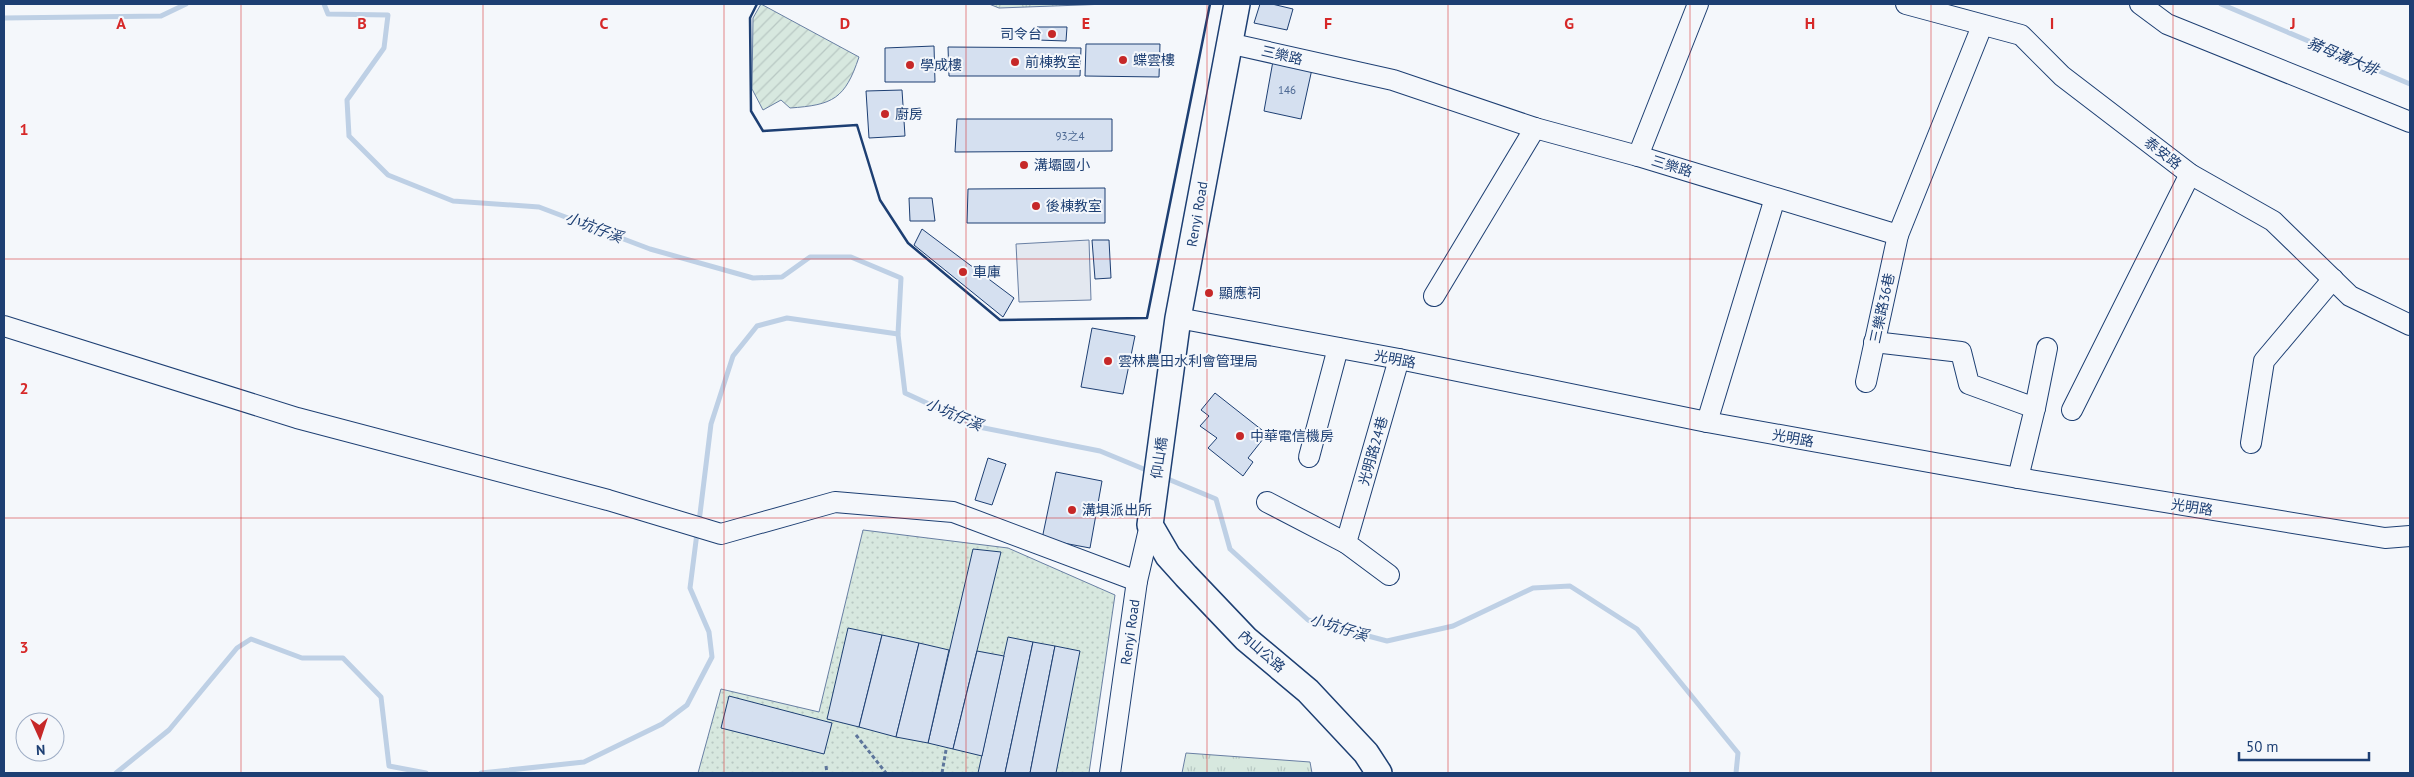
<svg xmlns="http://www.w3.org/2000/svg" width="2414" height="777" font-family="'PT Sans','Noto Sans TC',sans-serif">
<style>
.grass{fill:url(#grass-tufts);stroke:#687fa3}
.park{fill:url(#park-dots);stroke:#687fa3}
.garden{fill:url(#garden-furrows);stroke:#687fa3}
.parking{fill:#e3e8f0;stroke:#687fa3}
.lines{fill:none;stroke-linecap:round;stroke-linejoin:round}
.stream{stroke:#bed0e5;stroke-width:5}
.building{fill:#d5e0f0;stroke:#1d3f73}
.minor-casing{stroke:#1d3f73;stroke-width:22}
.major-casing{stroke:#1d3f73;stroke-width:28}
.path{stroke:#5e769c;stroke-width:3;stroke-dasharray:4 2.5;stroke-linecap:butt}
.minor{stroke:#f4f7fb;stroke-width:20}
.major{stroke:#f4f7fb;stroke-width:25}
.wall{stroke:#1d3f73;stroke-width:2.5}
.grid{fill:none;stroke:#d62828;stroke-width:1;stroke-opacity:0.55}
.poi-dot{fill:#c62828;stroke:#f4f7fb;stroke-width:2}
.labels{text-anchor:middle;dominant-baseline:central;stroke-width:4;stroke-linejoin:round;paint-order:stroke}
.number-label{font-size:11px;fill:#4b6792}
.poi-label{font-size:14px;fill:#1d3f73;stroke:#f4f7fb;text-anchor:start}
.street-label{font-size:14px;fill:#1d3f73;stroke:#f4f7fb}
.water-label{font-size:15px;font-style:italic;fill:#1d3f73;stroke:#f4f7fb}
.grid-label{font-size:16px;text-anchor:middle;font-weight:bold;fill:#d62828;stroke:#f4f7fb;stroke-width:4;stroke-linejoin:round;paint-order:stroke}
</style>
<defs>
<pattern id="grass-tufts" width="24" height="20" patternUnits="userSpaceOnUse" patternTransform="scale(1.25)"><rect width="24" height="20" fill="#d7e8df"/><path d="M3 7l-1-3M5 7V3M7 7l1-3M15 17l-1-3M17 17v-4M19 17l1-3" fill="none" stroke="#b8c8c3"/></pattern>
<pattern id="park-dots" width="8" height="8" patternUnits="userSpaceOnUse" patternTransform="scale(1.25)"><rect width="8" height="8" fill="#d7e8df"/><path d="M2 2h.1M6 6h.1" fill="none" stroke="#b8c8c3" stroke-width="1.8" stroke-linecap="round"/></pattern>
<pattern id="garden-furrows" width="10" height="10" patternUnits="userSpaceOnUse" patternTransform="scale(1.25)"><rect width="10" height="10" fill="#d7e8df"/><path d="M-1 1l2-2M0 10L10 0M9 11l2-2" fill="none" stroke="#b8c8c3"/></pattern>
</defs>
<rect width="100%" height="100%" fill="#f4f7fb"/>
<!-- grass -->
<g class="grass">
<polygon points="989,4 1108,4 999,8"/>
<polygon points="1186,753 1310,762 1312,773 1182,773"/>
</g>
<!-- park -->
<polygon class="park" points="863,530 1008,548 1115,595 1089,773 698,773 721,689 819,712"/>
<!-- garden -->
<path class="garden" d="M761,4L859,57C845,99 833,105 790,108L781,100L763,110L752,89L753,18Z"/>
<!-- parking -->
<polygon class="parking" points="1089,240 1091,300 1019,302 1016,244"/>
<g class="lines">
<!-- stream -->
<g class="stream">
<polyline points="324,4 328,14 388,15 384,48 347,100 349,136 388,175 453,201 539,207 650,249 753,278 782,277 810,257 851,257 901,278 898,334 905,393 979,427 1100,451 1151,472"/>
<polyline points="2221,4 2410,84"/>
<polyline points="4,18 161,16 186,4"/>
<polyline points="1163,477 1216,499 1230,549 1308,620 1387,641 1453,626 1533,588 1570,586 1637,629 1738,753 1736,773"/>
<polyline points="699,522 711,424 733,356 757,326 787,318 898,334"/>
<polyline points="116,773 169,730 237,648 251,639 302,658 343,658 381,697 389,766 426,773"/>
<polyline points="481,773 584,762 662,724 687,705 712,657 709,632 690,588 697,533"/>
</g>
</g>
<!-- building -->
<g class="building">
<polygon points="1260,4 1272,4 1293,9 1287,30 1254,23"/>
<polygon points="1037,27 1067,27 1066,41 1037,40"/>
<polygon points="1086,44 1160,44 1159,77 1085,76"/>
<polygon points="934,46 935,82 885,82 885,48"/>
<polygon points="948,47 1081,48 1080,76 949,76"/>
<polygon points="1273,61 1312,69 1301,119 1264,111"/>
<polygon points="902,90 905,136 869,138 866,91"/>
<polygon points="957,119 1112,119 1112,151 955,152"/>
<polygon points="1105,188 1105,223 967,223 968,189"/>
<polygon points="909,198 932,198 935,221 910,221"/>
<polygon points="922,229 1014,298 1003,317 914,245"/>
<polygon points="1092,240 1109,240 1111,278 1095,279"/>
<polygon points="1092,328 1135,336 1123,394 1081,387"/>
<polygon points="1215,393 1267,434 1248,458 1253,462 1243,476 1208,448 1217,438 1200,426 1209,416 1201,410"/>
<polygon points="988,458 1006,464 992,505 975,500"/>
<polygon points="1056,472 1102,481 1090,548 1042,539"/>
<polygon points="973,549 1001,552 953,749 928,743"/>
<polygon points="848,628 882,635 859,727 827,719"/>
<polygon points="882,635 919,643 896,737 859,727"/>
<polygon points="1008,637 1033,642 1005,773 978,773"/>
<polygon points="1033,642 1055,646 1030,773 1005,773"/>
<polygon points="919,643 949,650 928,743 896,737"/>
<polygon points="1055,646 1080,651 1056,773 1030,773"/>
<polygon points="977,651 1004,656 982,756 953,749"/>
<polygon points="729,696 832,723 824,754 721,728"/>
</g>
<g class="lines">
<!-- minor casing -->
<g class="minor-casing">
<g id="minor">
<polyline points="1906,4 2021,35 2062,76 2190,174 2273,221 2350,296 2410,325"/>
<polyline points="2140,4 2167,24 2410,122"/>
<polyline points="1228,43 1393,80 1535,128 1638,156 1898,235 1982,26"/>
<polyline points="1638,156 1698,4"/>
<polyline points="1434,296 1535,128"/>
<polyline points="1178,318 1399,359 1707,422 2018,478 2385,538 2410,536"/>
<polyline points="4,326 297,418 608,500 721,534 835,502 953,512 1137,581"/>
<polyline points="1874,342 1961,352 1969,384 2035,408 2047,348"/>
<polyline points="1866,382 1898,235"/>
<polyline points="2072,410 2190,174"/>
<polyline points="1707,422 1775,198"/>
<polyline points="2251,443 2264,361 2333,279"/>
<polyline points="1309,457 1338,348"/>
<polyline points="2018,478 2035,408"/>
<polyline points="1267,502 1346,543"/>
<polyline points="1389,575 1346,543 1399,359"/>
<polyline points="1110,773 1137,581 1150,525"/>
</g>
</g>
<!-- major casing -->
<g class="major-casing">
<polyline id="major" points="1237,4 1178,318 1150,525 1168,556 1186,576 1246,639 1308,691 1366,753 1379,773"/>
</g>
<!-- path -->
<g class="path">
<polyline points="856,735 886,773"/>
<polyline points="826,766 827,773"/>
<polyline points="942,773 946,750"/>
</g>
<!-- minor -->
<use href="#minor" class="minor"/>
<!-- major -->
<use href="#major" class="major"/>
<!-- wall -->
<polyline class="wall" points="757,4 750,18 751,111 763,131 857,125 880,200 908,243 1000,320 1147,318 1210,4"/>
</g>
<!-- grid -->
<path class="grid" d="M241,4V773M483,4V773M724,4V773M966,4V773M1207,4V773M1448,4V773M1690,4V773M1931,4V773M2173,4V773M4,259H2410M4,518H2410"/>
<!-- markers -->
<g class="poi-dot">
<circle cx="1052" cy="34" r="5"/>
<circle cx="1123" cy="60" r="5"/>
<circle cx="1015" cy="62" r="5"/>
<circle cx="910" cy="65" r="5"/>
<circle cx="885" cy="114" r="5"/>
<circle cx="1024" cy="165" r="5"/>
<circle cx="1036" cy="206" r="5"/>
<circle cx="963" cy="272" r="5"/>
<circle cx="1209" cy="293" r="5"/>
<circle cx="1108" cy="361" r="5"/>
<circle cx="1240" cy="436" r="5"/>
<circle cx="1072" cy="510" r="5"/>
</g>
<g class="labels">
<!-- number labels -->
<g class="number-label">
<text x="1287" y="90">146</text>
<text x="1070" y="136">93之4</text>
</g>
<!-- poi labels -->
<g class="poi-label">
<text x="1042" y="34" text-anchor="end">司令台</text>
<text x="1133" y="60">蝶雲樓</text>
<text x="1025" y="62">前棟教室</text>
<text x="920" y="65">學成樓</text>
<text x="895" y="114">廚房</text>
<text x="1034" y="165">溝壩國小</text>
<text x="1046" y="206">後棟教室</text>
<text x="973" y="272">車庫</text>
<text x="1219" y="293">顯應祠</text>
<text x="1118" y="361">雲林農田水利會管理局</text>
<text x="1250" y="436">中華電信機房</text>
<text x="1082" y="510">溝埧派出所</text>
</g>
<!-- street labels -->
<g class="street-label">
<text transform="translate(1282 55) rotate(13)">三樂路</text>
<text transform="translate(2163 153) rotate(38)">泰安路</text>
<text transform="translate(1672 166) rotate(17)">三樂路</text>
<text transform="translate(1197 214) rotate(-80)">Renyi Road</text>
<text transform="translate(1882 308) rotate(-78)">三樂路36巷</text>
<text transform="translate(1395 359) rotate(11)">光明路</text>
<text transform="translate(1793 438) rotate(10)">光明路</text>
<text transform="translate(1373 451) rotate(-74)">光明路24巷</text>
<text transform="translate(1159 458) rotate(-82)">仰山橋</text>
<text transform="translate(2192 507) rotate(9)">光明路</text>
<text transform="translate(1130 632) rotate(-82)">Renyi Road</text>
<text transform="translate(1262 651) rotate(41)">內山公路</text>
</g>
<!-- water labels -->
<g class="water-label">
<text transform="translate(2343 56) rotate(23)">豬母溝大排</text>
<text transform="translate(594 227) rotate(21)">小坑仔溪</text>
<text transform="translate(954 414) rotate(23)">小坑仔溪</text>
<text transform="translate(1339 627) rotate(17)">小坑仔溪</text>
</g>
</g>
<g class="grid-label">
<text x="121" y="29">A</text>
<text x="362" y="29">B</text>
<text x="604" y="29">C</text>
<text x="845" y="29">D</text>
<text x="1086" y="29">E</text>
<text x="1328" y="29">F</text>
<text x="1569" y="29">G</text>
<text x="1810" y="29">H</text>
<text x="2052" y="29">I</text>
<text x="2293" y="29">J</text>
<text x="24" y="135">1</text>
<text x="24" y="394">2</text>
<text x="24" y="653">3</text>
</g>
<!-- border -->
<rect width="2414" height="777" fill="none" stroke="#1d3f73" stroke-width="10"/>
<!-- north arrow -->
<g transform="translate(40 737) rotate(177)"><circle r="24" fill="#f4f7fb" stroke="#9eadc5"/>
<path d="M0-4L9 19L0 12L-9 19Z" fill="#c62828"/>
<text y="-8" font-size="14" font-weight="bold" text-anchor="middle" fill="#1d3f73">N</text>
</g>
<!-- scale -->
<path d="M2239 752v8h130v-8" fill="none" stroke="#1d3f73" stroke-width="2.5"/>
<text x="2246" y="752" font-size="15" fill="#1d3f73" stroke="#f4f7fb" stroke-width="4" paint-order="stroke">50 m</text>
</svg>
